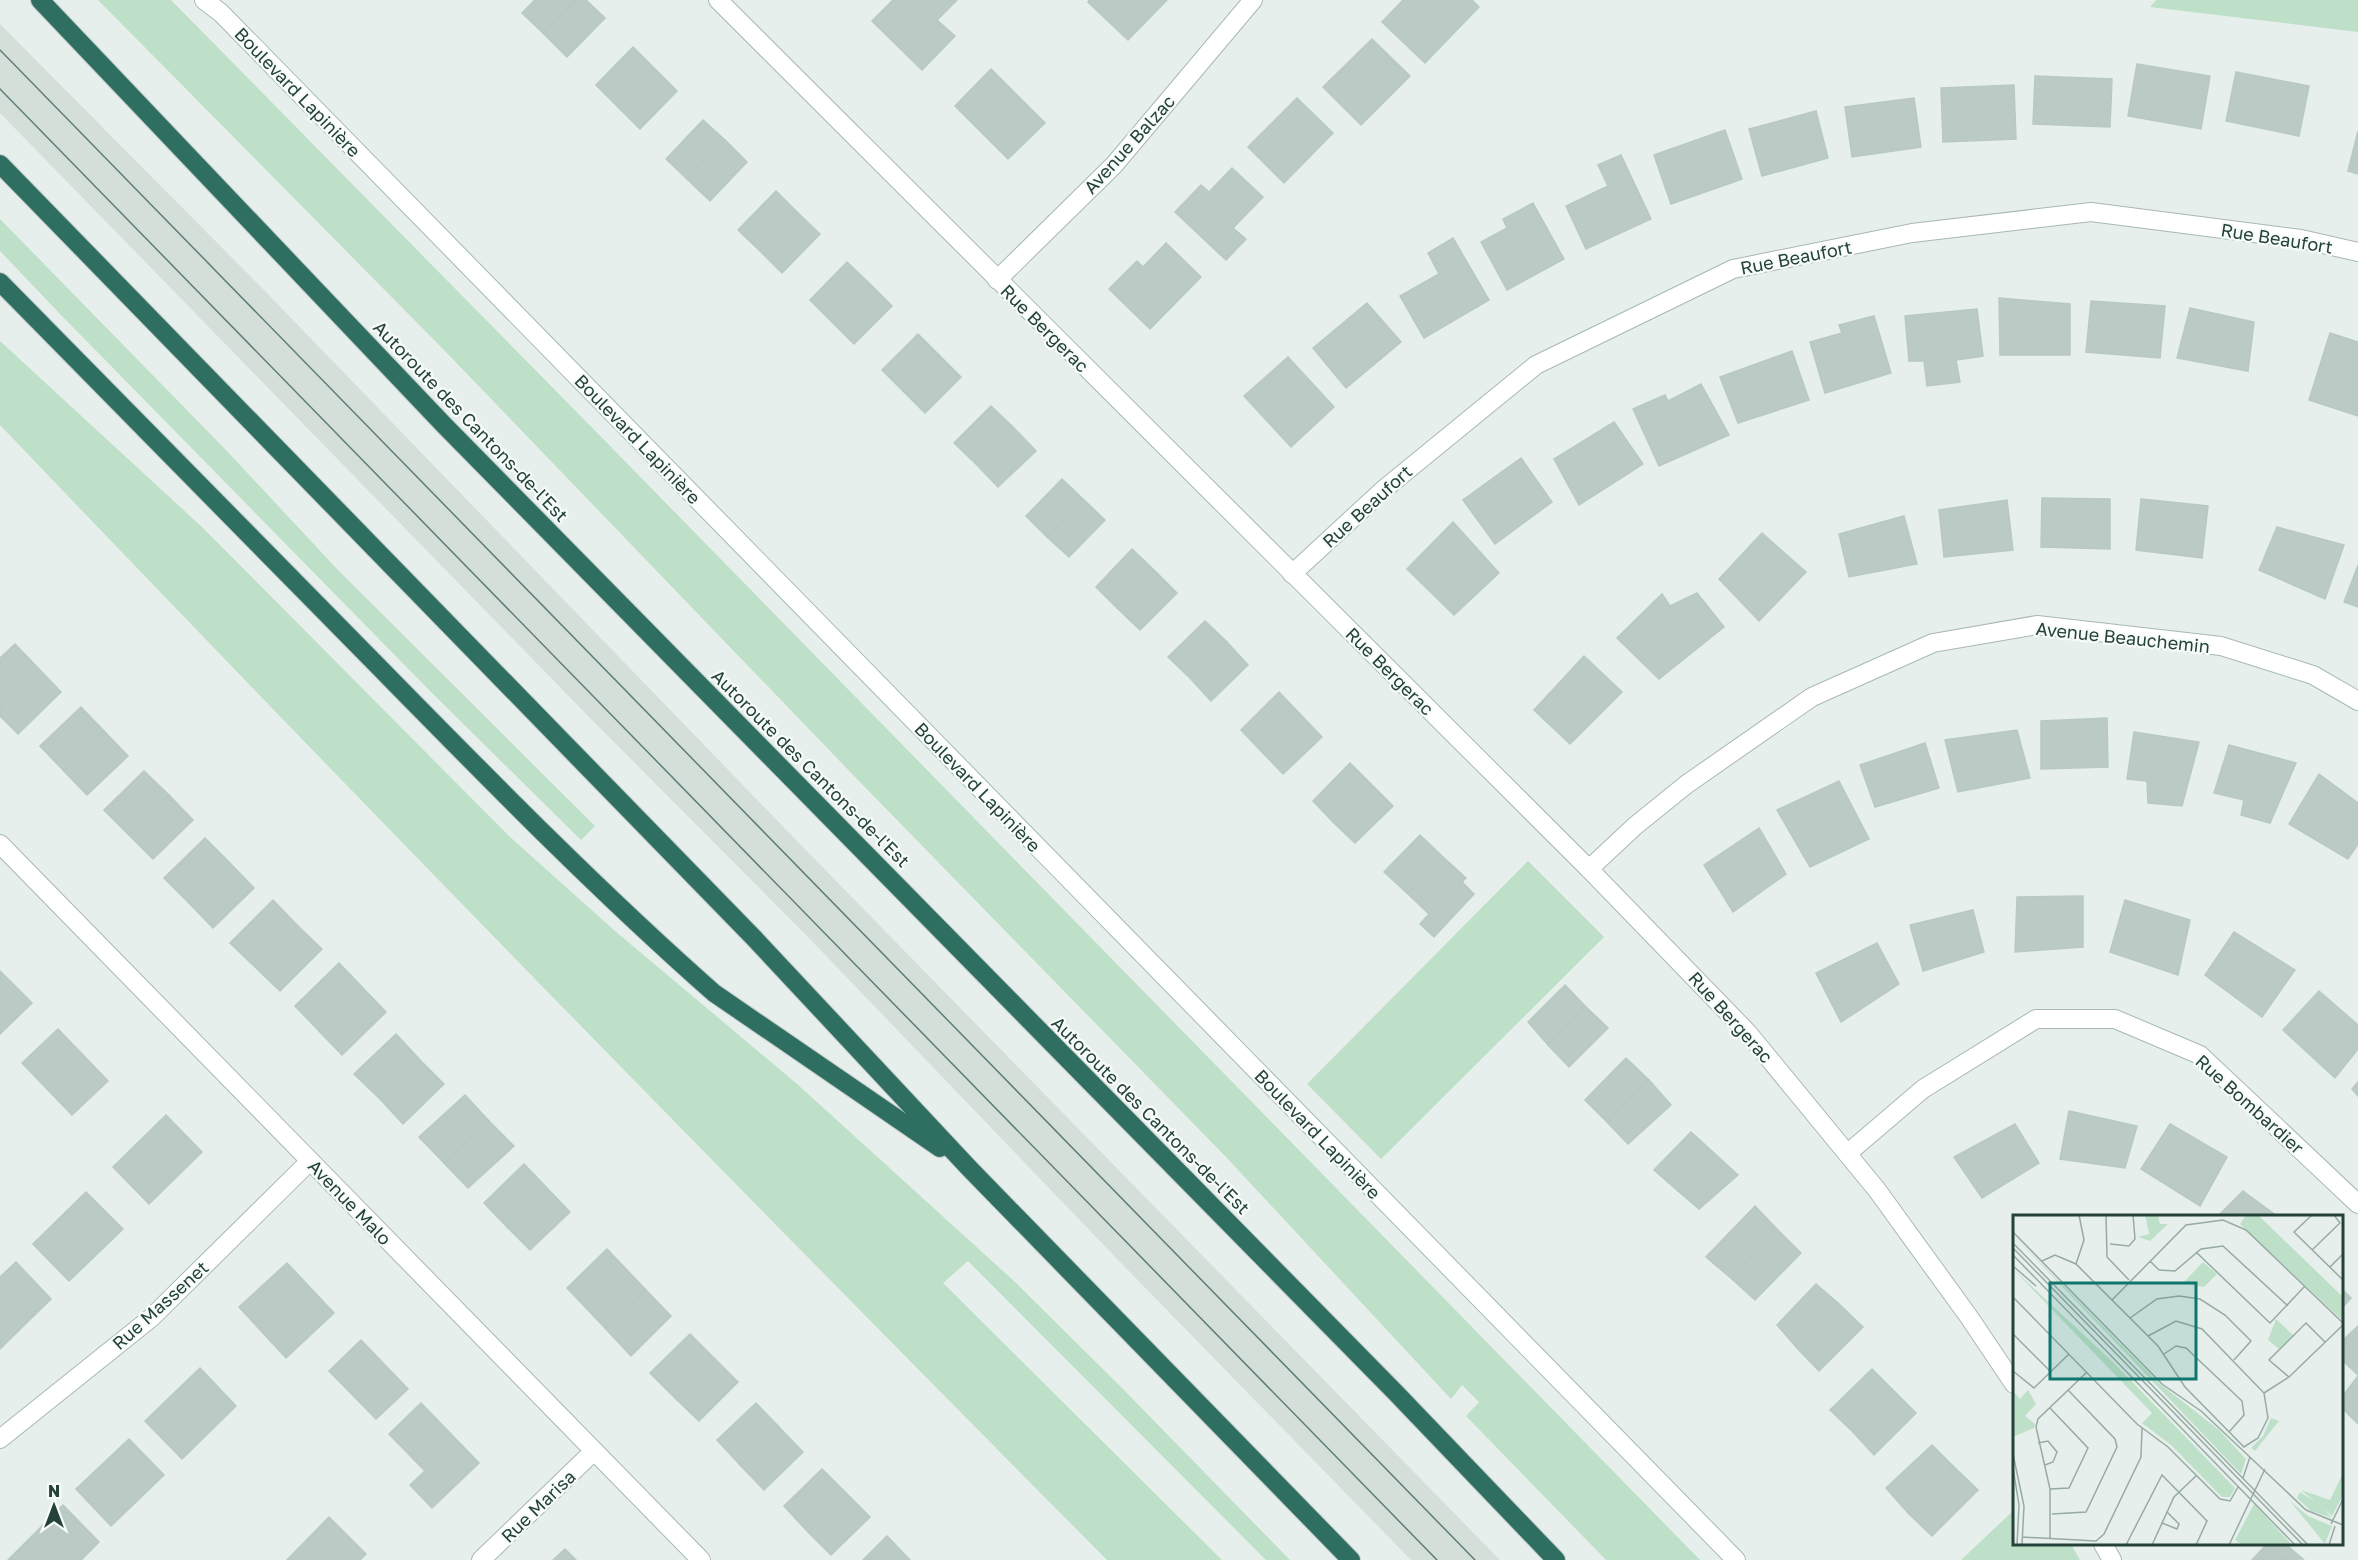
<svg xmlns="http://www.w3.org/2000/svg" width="2358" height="1560" font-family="'Golos Text',sans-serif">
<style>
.built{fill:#d4dfda}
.green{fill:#bfe0c8}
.building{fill:#bbcac4;stroke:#b8c9c2;stroke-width:1.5}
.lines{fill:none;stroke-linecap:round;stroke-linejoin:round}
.minor-casing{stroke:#a8b8b2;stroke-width:20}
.tertiary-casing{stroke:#a8b8b2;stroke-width:20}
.secondary-casing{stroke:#a4bbb3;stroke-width:20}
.motorway-casing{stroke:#c2cac8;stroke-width:20}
.minor{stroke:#fff;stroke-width:18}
.tertiary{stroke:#fff;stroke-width:18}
.secondary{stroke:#fff;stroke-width:18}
.motorway{stroke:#2f6f62;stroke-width:18}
.tram{stroke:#5f7d75;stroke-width:1.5}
.labels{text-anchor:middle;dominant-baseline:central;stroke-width:4.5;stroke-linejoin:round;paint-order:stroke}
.street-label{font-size:18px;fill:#24423a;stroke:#f7fbf9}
.inset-road{fill:none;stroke:#98aaa4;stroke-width:1.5}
.view{fill:#0f766e;fill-opacity:0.15;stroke:#0f766e;stroke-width:3}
.inset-edge{fill:none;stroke:#24423a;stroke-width:3}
</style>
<rect width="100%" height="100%" fill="#e6efeb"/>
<!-- built -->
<polygon class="built" points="0,24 262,288 797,841 1500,1560 1411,1560 1121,1263 807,936 592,720 0,113"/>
<!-- green -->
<g class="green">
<polygon points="98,0 171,0 613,449 1700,1560 1606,1560 1466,1416 1479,1402 1462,1385 1451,1399 1226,1157 857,779 443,349"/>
<polygon points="2156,0 2358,0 2358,32 2150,7"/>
<polygon points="0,219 225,449 338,570 595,826 581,840 433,694 61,315 0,251"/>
<path d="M0,341L203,528L510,837L615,931L796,1083L1014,1281L1121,1387L1290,1560H1266L968,1261L943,1283L1222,1560H1107C735,1185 365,807 0,425Z"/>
<polygon points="1528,861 1604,937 1381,1159 1307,1084"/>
<polygon points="2014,1510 2014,1544 2071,1544 2080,1560 1961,1560"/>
</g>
<!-- building -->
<g class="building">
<polygon points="535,0 576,0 543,33 522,13"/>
<polygon points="576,0 586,0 605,18 567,57 543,33"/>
<polygon points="893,0 957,0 937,20 955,36 922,70 872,21"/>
<polygon points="1089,0 1167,0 1128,40 1088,2"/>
<polygon points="1403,0 1472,0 1479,7 1425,63 1382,22"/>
<polygon points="1372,39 1410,76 1361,125 1323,87"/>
<polygon points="633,47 654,68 617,106 596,85"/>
<polygon points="2137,64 2210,76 2201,129 2128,116"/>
<polygon points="654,68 677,91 640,129 617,106"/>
<polygon points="991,69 1045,123 1008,159 955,106"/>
<polygon points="2236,72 2309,86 2299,136 2226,121"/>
<polygon points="2035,76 2112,79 2110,127 2033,124"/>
<polygon points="2014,85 2016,139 1943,142 1941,88"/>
<polygon points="1297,98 1333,133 1284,183 1248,147"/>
<polygon points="1914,98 1921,147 1852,157 1845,107"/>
<polygon points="1816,111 1828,158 1762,176 1749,129"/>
<polygon points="703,120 725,140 687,179 666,159"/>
<polygon points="1725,130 1742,179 1671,204 1654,155"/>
<polygon points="2358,131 2358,174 2348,171"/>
<polygon points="725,140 747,162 710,201 687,179"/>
<polygon points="1621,155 1651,219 1586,249 1566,206 1608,186 1598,165"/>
<polygon points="1232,168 1263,197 1233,228 1246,239 1226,260 1175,212 1201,185 1209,192"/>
<polygon points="776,191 797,212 760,251 738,230"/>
<polygon points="1533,203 1564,259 1507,290 1481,242 1507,228 1503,219"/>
<polygon points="797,212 820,234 782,273 760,251"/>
<polygon points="1453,238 1489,300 1424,338 1400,296 1439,274 1428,253"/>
<polygon points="1166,243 1201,277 1150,329 1109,289 1137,261 1143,267"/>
<polygon points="847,262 870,284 832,322 810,300"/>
<polygon points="870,284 892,306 854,344 832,322"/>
<polygon points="1999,298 2070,304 2070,355 2000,355"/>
<polygon points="2091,301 2165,306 2160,358 2086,352"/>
<polygon points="1367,303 1401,342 1346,388 1313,348"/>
<polygon points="2190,308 2254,322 2248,371 2177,358"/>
<polygon points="1977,309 1983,356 1956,360 1960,382 1927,386 1924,361 1909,361 1905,316"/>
<polygon points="1874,316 1891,373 1825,393 1810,342 1842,333 1839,325"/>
<polygon points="2330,333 2358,342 2358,416 2309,400"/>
<polygon points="918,334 939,355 903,391 882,370"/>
<polygon points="1792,351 1809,400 1738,423 1720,377"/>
<polygon points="939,355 961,377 925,413 903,391"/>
<polygon points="1288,357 1334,407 1291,447 1244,396"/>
<polygon points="1701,384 1729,435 1659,466 1633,409 1665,395 1668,401"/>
<polygon points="991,406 1012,426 975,463 954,443"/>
<polygon points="1614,422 1643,464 1579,505 1554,459"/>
<polygon points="1012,426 1036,451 998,487 975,463"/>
<polygon points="1521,458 1552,502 1495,544 1463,500"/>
<polygon points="1062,479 1083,499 1047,537 1026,516"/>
<polygon points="2042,498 2110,499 2110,549 2041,547"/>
<polygon points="1083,499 1105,520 1069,557 1047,537"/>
<polygon points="2141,499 2208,506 2202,558 2136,550"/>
<polygon points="2007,500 2013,550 1944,557 1939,510"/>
<polygon points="1904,516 1917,564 1849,577 1839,534"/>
<polygon points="1453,522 1499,573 1454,615 1407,569"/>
<polygon points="2277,527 2344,545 2325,599 2259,570"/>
<polygon points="1762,533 1806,572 1759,621 1719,579"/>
<polygon points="1132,549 1154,570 1117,608 1096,587"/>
<polygon points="2358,565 2358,607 2344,602"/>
<polygon points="1154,570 1177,593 1140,630 1117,608"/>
<polygon points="1697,593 1724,627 1659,679 1617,638 1662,594 1670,606"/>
<polygon points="1205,621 1227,642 1190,678 1168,657"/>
<polygon points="1227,642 1248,665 1211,701 1190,678"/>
<polygon points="15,644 39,669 0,707 0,658"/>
<polygon points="1584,656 1622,692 1570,744 1534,710"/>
<polygon points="39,669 61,692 18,734 0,716 0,707"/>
<polygon points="1279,692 1300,714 1261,751 1241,730"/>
<polygon points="81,707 104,731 63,770 40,746"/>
<polygon points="1300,714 1322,737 1283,774 1261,751"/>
<polygon points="2107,718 2108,767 2041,769 2041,721"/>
<polygon points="2017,730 2030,778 1958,792 1945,740"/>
<polygon points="104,731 128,756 87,795 63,770"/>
<polygon points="2134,732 2199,742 2182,806 2148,803 2147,781 2127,779"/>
<polygon points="1925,743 1939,788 1875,807 1860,765"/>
<polygon points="2229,745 2296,763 2270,823 2241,815 2244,800 2214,793"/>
<polygon points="1350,763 1371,784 1333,822 1313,801"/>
<polygon points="144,771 169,795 129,835 104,810"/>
<polygon points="2319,774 2358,803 2358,844 2348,859 2289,824"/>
<polygon points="1839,781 1869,839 1810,867 1777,810"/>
<polygon points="1371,784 1393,806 1355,843 1333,822"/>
<polygon points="169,795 193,820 153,859 129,835"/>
<polygon points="1759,828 1786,874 1733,912 1704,865"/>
<polygon points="1420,835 1443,857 1408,894 1384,872"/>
<polygon points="205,838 229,862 188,902 164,878"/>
<polygon points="1443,857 1466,878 1462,882 1474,894 1434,937 1420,924 1429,914 1408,894"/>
<polygon points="229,862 254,888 213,928 188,902"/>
<polygon points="2083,896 2083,947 2015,952 2017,897"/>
<polygon points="273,900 297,925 255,967 230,943"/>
<polygon points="2125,900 2190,920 2178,975 2110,952"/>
<polygon points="1973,910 1984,952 1923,971 1910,925"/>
<polygon points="297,925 322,949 280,991 255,967"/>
<polygon points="2234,932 2295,970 2262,1017 2205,975"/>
<polygon points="1877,943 1899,984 1841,1022 1816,973"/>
<polygon points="339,963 363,988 319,1031 295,1006"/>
<polygon points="0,971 32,1003 0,1034"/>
<polygon points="1565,985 1585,1006 1548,1045 1528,1022"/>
<polygon points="363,988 386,1012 342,1055 319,1031"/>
<polygon points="2319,991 2358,1025 2358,1049 2335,1078 2283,1030"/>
<polygon points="1585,1006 1608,1028 1569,1067 1548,1045"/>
<polygon points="58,1029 108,1081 72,1115 22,1063"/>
<polygon points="396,1034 421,1061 381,1100 354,1074"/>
<polygon points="1626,1058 1649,1080 1607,1122 1585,1100"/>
<polygon points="421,1061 444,1084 403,1124 381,1100"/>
<polygon points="1649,1080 1671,1105 1628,1144 1607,1122"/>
<polygon points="2358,1082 2358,1096 2352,1089"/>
<polygon points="465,1095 489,1121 444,1163 419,1137"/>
<polygon points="2069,1111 2137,1126 2125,1168 2060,1159"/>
<polygon points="166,1115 202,1152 149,1204 113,1167"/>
<polygon points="489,1121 514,1146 468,1188 444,1163"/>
<polygon points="2015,1124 2039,1163 1982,1198 1954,1157"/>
<polygon points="2170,1124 2227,1157 2200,1206 2141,1169"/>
<polygon points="1691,1132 1714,1153 1678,1191 1654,1170"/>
<polygon points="1714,1153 1738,1175 1699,1209 1678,1191"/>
<polygon points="524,1164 547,1188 507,1227 484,1203"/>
<polygon points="547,1188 570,1212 530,1250 507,1227"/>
<polygon points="2243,1191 2277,1216 2218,1216"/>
<polygon points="86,1192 123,1229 69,1281 33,1244"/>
<polygon points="1755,1206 1776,1228 1732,1279 1706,1257"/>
<polygon points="1776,1228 1801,1253 1755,1300 1732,1279"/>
<polygon points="607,1249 646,1290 605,1328 567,1288"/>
<polygon points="16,1262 51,1299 0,1349 0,1277"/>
<polygon points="287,1263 334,1313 286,1358 239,1307"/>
<polygon points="1816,1284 1838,1303 1796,1347 1777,1325"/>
<polygon points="2342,1289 2351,1298 2342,1308"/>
<polygon points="646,1290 671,1316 631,1356 605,1328"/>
<polygon points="1838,1303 1863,1327 1819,1371 1796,1347"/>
<polygon points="2358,1326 2358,1375 2342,1360 2342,1341"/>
<polygon points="690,1334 715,1359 675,1398 650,1373"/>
<polygon points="361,1340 408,1389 376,1419 329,1371"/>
<polygon points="715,1359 738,1382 699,1421 675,1398"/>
<polygon points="200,1368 236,1406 182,1459 145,1421"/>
<polygon points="1872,1369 1892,1389 1853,1432 1830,1410"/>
<polygon points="2358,1376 2358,1424 2342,1408 2342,1397"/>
<polygon points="1892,1389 1916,1413 1874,1455 1853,1432"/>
<polygon points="421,1403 479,1463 432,1508 410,1485 425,1471 389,1434"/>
<polygon points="756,1403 779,1427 740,1465 717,1440"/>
<polygon points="779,1427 803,1452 764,1490 740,1465"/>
<polygon points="129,1439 164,1475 111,1526 76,1489"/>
<polygon points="1932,1445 1953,1466 1908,1513 1886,1488"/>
<polygon points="1953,1466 1978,1490 1932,1536 1908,1513"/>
<polygon points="822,1469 847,1494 808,1532 784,1506"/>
<polygon points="847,1494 870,1517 831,1555 808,1532"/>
<polygon points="63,1505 99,1542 81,1560 8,1560"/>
<polygon points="329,1517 366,1554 360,1560 287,1560"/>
<polygon points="887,1536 910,1560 863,1560"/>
<polygon points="2267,1544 2285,1544 2303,1559 2252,1560"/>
<polygon points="565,1549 576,1560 553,1560"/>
</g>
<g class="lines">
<!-- minor casing -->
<g class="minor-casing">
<g id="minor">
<polyline points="718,0 1589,869 1748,1033 1877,1190 1969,1317 2014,1384"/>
<polyline points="997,280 1114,165 1253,0"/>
<polyline points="1292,574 1383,490 1536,365 1733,269 1912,233 2091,212 2301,239 2358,252"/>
<polyline points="1589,869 1635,826 1687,784 1812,697 1933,643 2037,625 2221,646 2313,675 2358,701"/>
<polyline points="1848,1153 1923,1089 2036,1019 2115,1019 2200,1055 2358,1204"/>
<polyline points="0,1439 151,1318 310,1161"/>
<polyline points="2103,1544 2112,1560"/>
<polyline points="481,1560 594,1451"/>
</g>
</g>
<!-- tertiary casing -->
<g class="tertiary-casing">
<polyline id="tertiary" points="0,844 701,1560"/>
</g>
<!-- secondary casing -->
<g class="secondary-casing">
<polyline id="secondary" points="204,0 221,13 1736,1560"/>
</g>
<!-- motorway casing -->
<g class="motorway-casing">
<g id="motorway">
<polyline points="40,0 444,425 1395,1392 1556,1560"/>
<polyline points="0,164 754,938 969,1168 1351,1560"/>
<path d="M0,282C124,408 249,534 373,661C484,774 595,888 714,993L940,1148"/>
</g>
</g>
<!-- minor -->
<use href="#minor" class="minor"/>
<!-- tertiary -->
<use href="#tertiary" class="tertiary"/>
<!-- secondary -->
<use href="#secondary" class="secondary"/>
<!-- motorway -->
<use href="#motorway" class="motorway"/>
<!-- tram -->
<g class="tram">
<polyline points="0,50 1475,1560"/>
<polyline points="0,89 1437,1560"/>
</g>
</g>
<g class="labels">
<!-- street labels -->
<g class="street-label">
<text transform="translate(298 92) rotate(46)">Boulevard Lapinière</text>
<text transform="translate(1129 144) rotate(-48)">Avenue Balzac</text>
<text transform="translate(2277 238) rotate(9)">Rue Beaufort</text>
<text transform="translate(1796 257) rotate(-11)">Rue Beaufort</text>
<text transform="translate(1045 328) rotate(45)">Rue Bergerac</text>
<text transform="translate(471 421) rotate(46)">Autoroute des Cantons-de-l'Est</text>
<text transform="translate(638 439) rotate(46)">Boulevard Lapinière</text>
<text transform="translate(1367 506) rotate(-42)">Rue Beaufort</text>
<text transform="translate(2123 637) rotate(6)">Avenue Beauchemin</text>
<text transform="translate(1390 671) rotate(45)">Rue Bergerac</text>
<text transform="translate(811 768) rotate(45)">Autoroute des Cantons-de-l'Est</text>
<text transform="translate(978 787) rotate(46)">Boulevard Lapinière</text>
<text transform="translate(1731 1017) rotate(48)">Rue Bergerac</text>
<text transform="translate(2250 1104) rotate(42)">Rue Bombardier</text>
<text transform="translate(1151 1115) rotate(45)">Autoroute des Cantons-de-l'Est</text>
<text transform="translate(1318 1134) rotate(46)">Boulevard Lapinière</text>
<text transform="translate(350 1202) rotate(46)">Avenue Malo</text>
<text transform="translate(160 1305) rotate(-42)">Rue Massenet</text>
<text transform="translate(538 1506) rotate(-44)">Rue Marisa</text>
</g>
</g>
<!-- overview -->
<g transform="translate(2013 1215)">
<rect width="330" height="330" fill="#e6efeb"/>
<path d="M132,0H145L147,9H155L137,26L125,22L136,19ZM233,0H245L330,82V106L227,9ZM0,20L146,168L206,215L233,244L228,259ZM190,47L204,59L191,72L170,68ZM0,54L100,147L222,273L217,282H209L158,230L129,208L139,198ZM263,104L280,120L266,134L255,125ZM15,175L23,189L12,201L22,209L21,213L0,222V176L7,184ZM258,203L266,206L242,236L238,233L250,221ZM330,258V280L319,301L288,275L317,285ZM287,277L307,290L319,303L298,296L284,283ZM277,286L295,301L319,311L312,329ZM241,289L279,330H230L222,325Z" fill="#bfe0c8"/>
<path class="inset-road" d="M93,0L94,42L116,65M299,0L281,17L330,65M0,17L149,169L188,196L293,295L330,310M0,28L295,330M97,29L116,31L122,24L120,0M0,33L290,330M299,35L327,8L321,0M183,37L257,108L292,71M0,40L282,330M29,46L42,40L63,49L145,131L172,172L231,232L245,223L255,203L251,178L189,114L163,106L135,121M137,46L146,55L162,56L188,34L210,31L275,91M63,49L71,25L66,0M0,51L23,71M317,52L330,39M0,82L124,209L155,232L207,284L217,286L225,272M99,85L173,10L210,5L233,15L330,108M117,103L144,84L166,81L187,84L212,100L238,126L221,145M0,119L37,156M151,139L163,131L173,133L229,186L231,200L216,217M0,156L21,173L56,139M276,162L256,145L293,108L312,127M251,178L276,162L330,110M25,228L35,226L44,237L40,247L32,250M0,239L11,291L9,330M0,253L6,290L4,330M230,263L237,242M37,274L56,273L75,233L37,193M39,299L73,297L104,232L102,224L55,175M149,308L164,314L166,309L154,297M318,309L330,284M9,322L83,326L91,319L128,242L129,213M37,325V274L23,212L25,204L74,157M113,330L149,260L194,306L183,330M139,330L161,282L184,260M216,330L252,254M316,330L322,311"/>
<path class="view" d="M37,68H183V164H37Z"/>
<rect width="330" height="330" class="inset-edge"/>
</g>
<!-- north arrow -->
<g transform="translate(54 1506)" stroke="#f7fbf9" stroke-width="4.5" paint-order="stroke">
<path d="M0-4.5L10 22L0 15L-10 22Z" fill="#24423a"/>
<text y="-9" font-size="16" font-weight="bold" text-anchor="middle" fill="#24423a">N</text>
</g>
</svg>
